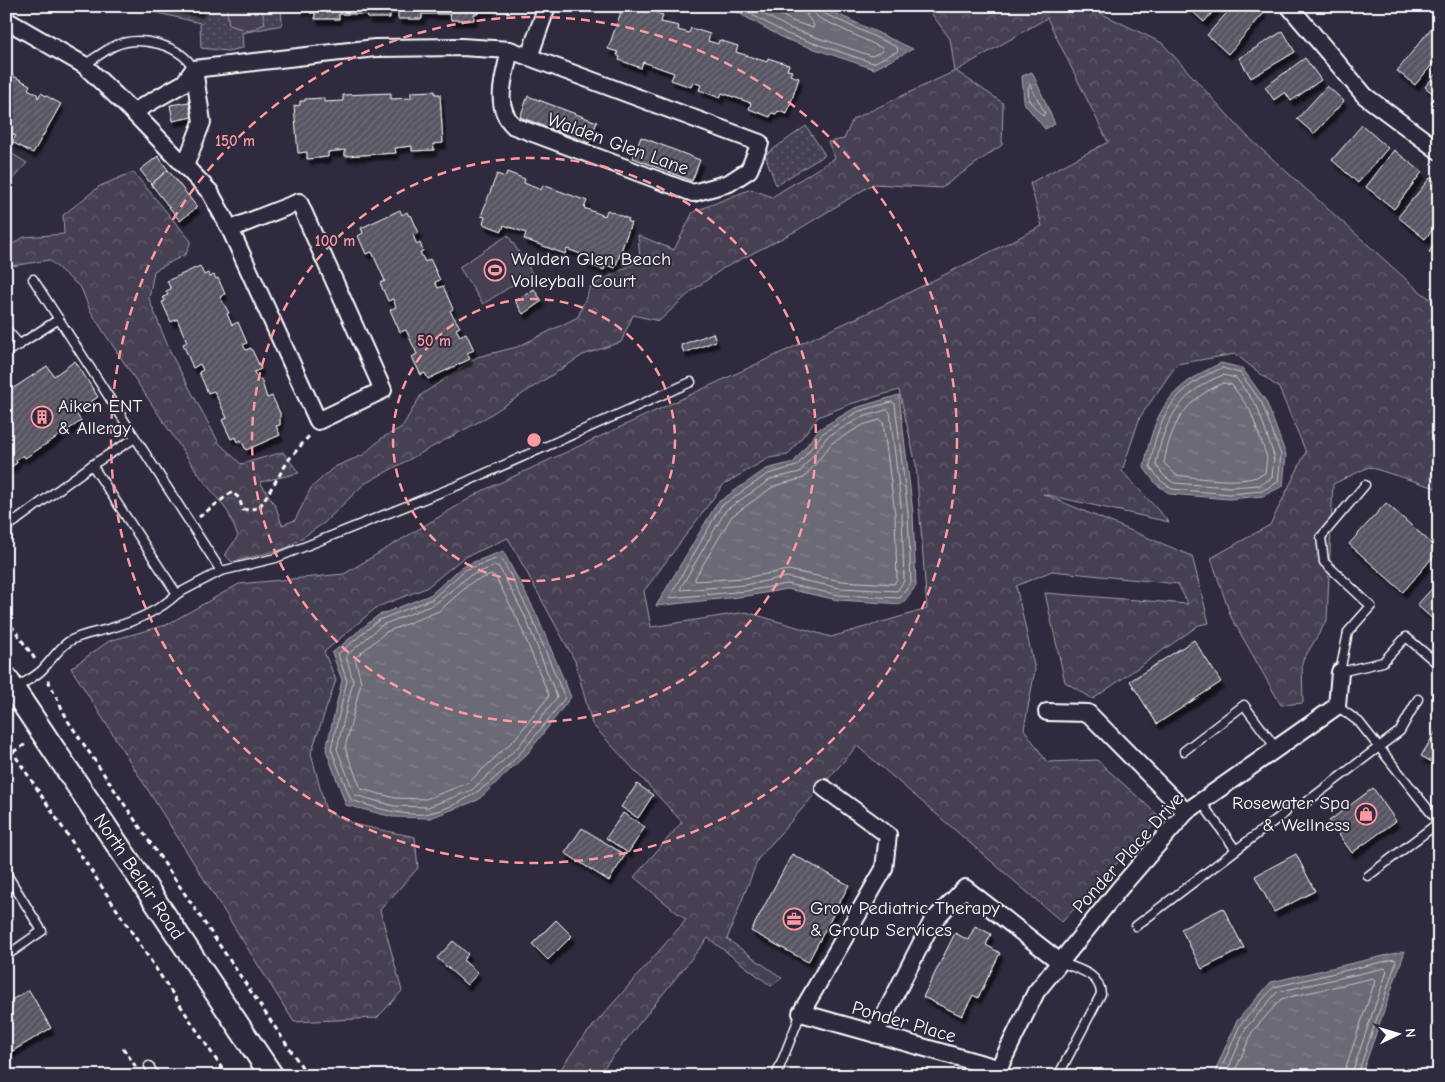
<svg xmlns="http://www.w3.org/2000/svg" width="1445" height="1082" font-family="'Comic Neue',sans-serif">
<style>
.forest{fill:url(#forest-crowns);stroke:#a2a0a8;fill-rule:evenodd}
.park{fill:url(#park-dots);stroke:#a2a0a8}
.pitch{fill:#464152;stroke:#a2a0a8}
.water{fill:url(#water-ripples);stroke:#a7a6ad}
.lines{fill:none;stroke-linecap:round;stroke-linejoin:round}
.shore{stroke:#c5c3c9;stroke-width:1}
.building{fill:url(#building-hatch);stroke:#fff;filter:url(#shadow)}
.service-casing{stroke:#fff;stroke-width:11}
.minor-casing{stroke:#fff;stroke-width:20}
.secondary-casing{stroke:#fff;stroke-width:26}
.path{stroke:#fff;stroke-width:3;stroke-dasharray:5 4;stroke-linecap:butt}
.service{stroke:#2f2a3d;stroke-width:8}
.minor{stroke:#2f2a3d;stroke-width:16}
.secondary{stroke:#2f2a3d;stroke-width:22}
.ring{fill:none;stroke:#ff9aa2;stroke-width:2.5;stroke-dasharray:9 6}
.labels{text-anchor:middle;dominant-baseline:central;stroke-width:4;stroke-linejoin:round;paint-order:stroke}
.street-label{font-size:19px;fill:#fff;stroke:#2f2a3d}
.poi-label{font-size:19px;fill:#fff;stroke:#2f2a3d;text-anchor:start}
.centre{fill:#ff9aa2;stroke:#2f2a3d;stroke-width:2.5}
.ring-label{font-size:15px;text-anchor:middle;font-weight:bold;fill:#ff9aa2;stroke:#2f2a3d;stroke-width:4;stroke-linejoin:round;paint-order:stroke}
</style>
<defs>
<pattern id="forest-crowns" width="20" height="18" patternUnits="userSpaceOnUse" patternTransform="scale(1.25)"><rect width="20" height="18" fill="#464152"/><path d="M2 6a3 3 0 1 1 6 0M12 15a3 3 0 1 1 6 0" fill="none" stroke="#625e6c"/></pattern>
<pattern id="park-dots" width="8" height="8" patternUnits="userSpaceOnUse" patternTransform="scale(1.25)"><rect width="8" height="8" fill="#464152"/><path d="M2 2h.1M6 6h.1" fill="none" stroke="#625e6c" stroke-width="1.8" stroke-linecap="round"/></pattern>
<pattern id="water-ripples" width="26" height="14" patternUnits="userSpaceOnUse" patternTransform="scale(1.25)"><rect width="26" height="14" fill="#6d6a77"/><path d="M2 4q2-2 4 0t4 0M15 11q2-2 4 0t4 0" fill="none" stroke="#83808b"/></pattern>
<pattern id="building-hatch" width="6" height="6" patternUnits="userSpaceOnUse" patternTransform="scale(1.25)"><rect width="6" height="6" fill="#595564"/><path d="M-1 1l2-2M0 6l6-6M5 7l2-2" fill="none" stroke="#726e7b"/></pattern>
<filter id="shadow"><feDropShadow dx="3" dy="5.5" stdDeviation="1" flood-color="#0009"/></filter>
</defs>
<rect width="100%" height="100%" fill="#2f2a3d"/>
<filter id="ink" filterUnits="userSpaceOnUse"><feTurbulence type="fractalNoise" baseFrequency=".02" numOctaves="2"/><feDisplacementMap in="SourceGraphic" scale="10" xChannelSelector="R" yChannelSelector="G"/><feConvolveMatrix kernelMatrix="1 2 1 2 8 2 1 2 1" color-interpolation-filters="sRGB"/></filter>
<g filter="url(#ink)">
<!-- forest -->
<g class="forest">
<path d="M926,6H1086L1162,43L1247,136L1418,290L1439,305V489L1369,467L1333,484L1327,620L1302,662L1303,703L1281,705L1231,617L1211,558L1270,525L1306,452L1279,388L1235,354L1177,364L1140,417L1122,471L1169,522L1043,494L1192,556L1209,623L1199,625L1093,699L1065,682L1045,593L1188,604L1178,584L1052,571L1016,586L1035,670L1024,729L1047,762L1097,760L1160,817L1062,922L857,746L758,859L727,939L782,978L771,986L708,938L597,1076H556L580,1041L686,920L634,877L682,822L592,724L575,661L508,538L463,558L426,588L377,607L324,652L336,680L311,753L326,811L357,825L415,837L418,868L380,910L402,991L377,1018L294,1022L71,668L109,641L166,625L239,584L344,574L482,491L880,307L1042,226L1030,183L1108,142L1047,18L956,71L1003,103L1002,145L941,188L873,184L796,231L722,269L692,291L659,321L633,315L621,342L583,355L482,420L364,484L324,523L287,548L232,562L225,555L238,536L228,512L197,472L103,331L90,310L81,288L49,260L6,267L8,247L24,237L64,234L63,215L100,186L133,172L191,241L186,254L154,271L149,299L171,354L219,443L241,464L283,452L299,473L260,482L276,507L282,525L295,520L311,488L334,467L363,455L382,438L402,427L421,395L477,357L517,347L578,317L590,287L640,260L638,235L674,250L693,212L751,189L772,197L835,158L828,142L844,139L853,119L955,71L950,39ZM899,390L916,465L927,609L831,637L746,612L651,627L644,591L724,484L769,458L788,455L818,417L850,404Z"/>
<polygon points="6,150 27,163 6,186"/>
</g>
<!-- park -->
<g class="park">
<polygon points="125,6 281,6 282,25 242,33 243,48 227,51 201,48 200,23 137,8 124,10"/>
<polygon points="806,126 825,155 776,185 765,155"/>
</g>
<!-- pitch -->
<g class="pitch">
<polygon points="228,6 250,6 255,12 262,9 265,24 249,31 229,25 227,11"/>
<polygon points="508,235 532,273 483,304 459,267"/>
</g>
<!-- water -->
<g class="water">
<polygon points="726,6 820,6 913,49 874,69 785,39"/>
<polygon points="1032,72 1055,124 1045,129 1024,103 1022,76"/>
<path d="M1221,363L1242,368L1266,401L1286,455L1283,486L1263,496L1229,499L1170,494L1156,484L1144,468C1154,411 1168,387 1221,363Z"/>
<polygon points="899,395 913,513 916,586 902,604 838,600 787,589 747,596 656,606 717,503 766,469 794,462 819,429 855,408"/>
<polygon points="503,551 535,611 571,697 528,753 478,800 430,818 393,817 346,805 326,750 342,680 332,653 377,616 430,595 463,566"/>
<polygon points="1405,951 1361,1076 1213,1076 1236,1022 1271,982"/>
</g>
<g class="lines">
<!-- shore -->
<g class="shore">
<polyline points="736,6 787,34 873,63 898,51 897,47 823,13 819,6"/>
<polyline points="749,6 789,28 872,56 883,51 882,48 819,18 814,13 813,6"/>
<polyline points="765,6 792,21 813,28 814,25 807,16 806,6"/>
<polygon points="1030,85 1045,113 1043,116 1029,101 1028,88"/>
<path d="M1222,368L1240,373L1262,403L1281,455L1278,482L1262,491L1229,494L1172,489L1160,480L1150,467C1157,417 1174,387 1222,368Z"/>
<path d="M1223,375L1236,378L1257,406L1274,456L1272,478L1260,485L1229,487L1174,483L1164,476L1156,465C1163,421 1181,391 1223,375Z"/>
<path d="M1223,383L1232,385L1250,410L1267,457L1265,473C1246,486 1199,478 1176,475L1164,463C1171,423 1186,399 1223,383Z"/>
<polygon points="892,402 895,404 908,513 911,583 900,598 839,595 787,584 746,591 669,598 721,506 768,474 797,466 823,433 857,412"/>
<polygon points="887,410 890,412 902,514 904,581 897,591 840,588 786,577 745,585 681,590 681,587 726,510 771,479 800,472 827,437 860,418"/>
<polygon points="881,420 883,422 895,514 897,579 894,584 841,581 788,570 744,578 695,581 695,578 732,516 774,486 804,478 832,443 863,425"/>
<path d="M499,558L502,559L530,614L565,698C529,744 490,799 430,813C407,818 373,807 351,800L331,749L347,681L338,654L379,620L432,599L465,570Z"/>
<polygon points="496,566 499,567 525,616 557,697 519,746 472,790 428,807 394,806 355,795 337,749 353,681 346,656 382,625 435,604 469,576"/>
<polygon points="492,575 495,576 518,620 549,696 514,740 468,783 426,799 395,798 361,789 345,748 361,682 355,658 386,632 439,611 472,582"/>
<polyline points="1218,1076 1240,1025 1274,987 1395,959 1396,963 1357,1076"/>
<polyline points="1225,1076 1246,1028 1277,992 1385,968 1387,971 1351,1076"/>
<polyline points="1233,1076 1252,1032 1281,999 1373,978 1375,981 1343,1076"/>
</g>
</g>
<!-- building -->
<g class="building">
<polygon points="168,6 201,6 200,12"/>
<polygon points="301,6 491,6 491,10 478,10 478,14 474,14 474,20 451,20 450,14 422,14 422,19 398,19 398,13 390,13 390,18 367,18 368,14 339,14 339,19 315,19 315,13 310,13 310,10 301,10"/>
<polygon points="1186,6 1218,6 1204,22"/>
<polygon points="1233,6 1256,6 1264,13 1228,54 1207,35"/>
<polygon points="640,8 663,15 661,22 679,26 678,30 689,33 691,28 710,34 708,41 718,44 719,40 738,46 736,52 767,62 768,58 789,65 787,70 792,71 790,75 799,78 787,114 778,111 776,114 772,113 770,117 749,109 751,103 722,93 720,98 699,90 701,85 693,82 691,87 671,80 674,73 643,62 641,68 619,60 620,57 617,55 618,52 608,49 622,9 632,13 634,10 639,12"/>
<polygon points="1432,27 1439,33 1439,56 1415,85 1397,71"/>
<polygon points="1283,31 1295,52 1251,78 1239,58"/>
<polygon points="1305,58 1321,80 1291,101 1285,92 1274,100 1265,87"/>
<polygon points="1439,70 1439,109 1431,102 1436,96 1425,87"/>
<polygon points="6,72 30,85 28,89 37,94 38,98 41,93 61,104 33,153 12,142 16,136 6,130"/>
<polygon points="1327,86 1344,101 1314,134 1297,119"/>
<polygon points="435,91 435,94 440,94 443,143 433,144 434,150 412,151 412,146 395,148 396,153 345,156 345,150 328,152 328,157 307,159 307,152 298,153 294,106 300,105 300,101 305,101 305,99 324,98 324,102 343,101 343,95 391,93 391,99 411,98 411,92"/>
<polygon points="528,96 597,122 589,143 520,117"/>
<polygon points="189,102 192,117 173,121 170,105"/>
<polygon points="1362,125 1388,148 1358,183 1332,160"/>
<polygon points="641,137 700,160 692,181 633,158"/>
<polygon points="1394,150 1422,172 1394,209 1366,187"/>
<polygon points="158,156 168,170 151,184 140,170"/>
<polygon points="168,170 197,207 180,221 151,184"/>
<polygon points="507,172 525,179 524,183 541,190 543,185 587,201 584,208 605,216 607,210 629,219 628,222 631,223 615,268 606,265 604,270 586,264 589,257 567,249 565,254 524,239 526,233 504,225 502,231 483,224 485,217 481,216 497,174 505,177"/>
<polygon points="1430,178 1439,185 1439,221 1425,239 1398,217"/>
<polygon points="400,210 402,215 407,212 409,216 411,215 419,233 413,235 417,245 420,243 423,251 420,252 425,262 430,259 440,280 435,282 438,288 443,286 453,309 450,311 460,327 456,329 460,336 466,333 474,350 467,353 470,359 428,379 425,373 421,375 412,357 417,354 406,330 400,332 390,310 396,307 393,299 388,301 380,283 385,281 372,252 366,254 358,236 363,233 361,228"/>
<polygon points="1439,236 1439,258 1429,252"/>
<polygon points="200,266 204,275 208,273 210,277 214,275 216,279 218,278 225,294 220,297 229,313 227,314 232,325 238,322 247,343 243,345 246,350 251,348 261,369 254,372 258,380 261,379 267,398 272,396 280,413 280,425 276,426 280,435 246,450 241,440 238,442 236,437 231,439 222,420 227,418 214,391 208,393 199,372 203,370 200,364 193,368 183,344 187,342 177,319 171,322 162,302 165,301 163,297 168,295 166,291 171,289 167,281"/>
<polygon points="534,289 542,301 523,314 515,301"/>
<polygon points="713,333 716,341 684,353 681,345"/>
<polygon points="75,361 98,397 75,412 81,421 25,458 23,455 16,460 17,463 6,470 6,393 47,366 54,376"/>
<polygon points="1386,503 1439,550 1403,592 1349,544"/>
<polygon points="1439,581 1439,625 1417,605"/>
<polygon points="1194,640 1221,682 1157,724 1130,681"/>
<polygon points="1439,726 1439,766 1421,756"/>
<polygon points="637,784 653,795 638,818 621,807"/>
<polygon points="1373,788 1396,821 1352,853 1329,821"/>
<polygon points="623,813 645,827 628,853 606,838"/>
<polygon points="582,828 625,855 609,881 565,853"/>
<polygon points="792,854 849,885 808,962 751,931"/>
<polygon points="1296,854 1315,891 1274,912 1255,876"/>
<polygon points="1223,908 1244,948 1202,969 1181,929"/>
<polygon points="556,920 572,936 548,960 532,944"/>
<polygon points="975,926 991,934 986,945 1000,953 978,998 973,995 962,1016 923,997 955,933 968,940"/>
<polygon points="453,941 468,954 463,960 478,973 467,985 437,958"/>
<polygon points="29,990 51,1028 6,1055 6,1003"/>
<polygon points="6,1063 14,1076 6,1076"/>
</g>
<g class="lines">
<!-- service casing -->
<g class="service-casing">
<g id="service">
<path d="M84,65C94,59 104,51 114,46C139,34 181,45 194,69"/>
<polyline points="33,279 221,571"/>
<polyline points="6,329 20,345"/>
<polyline points="6,353 59,319"/>
<polyline points="92,465 177,594 221,571 276,558 459,485 691,382"/>
<polyline points="1365,485 1321,537 1324,562 1371,606 1348,632 1340,672 1383,662 1406,637 1439,665"/>
<polyline points="6,515 16,521"/>
<polyline points="6,528 92,465 135,438"/>
<path d="M16,688C24,682 35,677 42,670C51,661 57,650 68,642C81,634 94,633 108,629C133,622 159,611 177,594"/>
<polyline points="1337,706 1359,722 1439,823"/>
<polyline points="1184,751 1244,705 1276,748"/>
<polyline points="1201,802 1236,850"/>
<polyline points="1304,804 1400,731 1418,699"/>
<polyline points="6,873 42,931 6,956"/>
<polyline points="1368,876 1438,823"/>
<polyline points="1136,926 1286,812"/>
<polyline points="149,1066 155,1076"/>
<polyline points="776,1076 801,1013"/>
<path d="M1058,1076L1101,994C1100,973 1077,969 1060,962"/>
</g>
</g>
<!-- minor casing -->
<g class="minor-casing">
<g id="minor">
<polyline points="1289,6 1365,96 1439,151"/>
<path d="M6,20L84,65L133,112L184,83L194,69L375,48L461,47L510,50L760,143L749,170L729,183L693,193L514,126C492,106 505,75 510,50"/>
<polyline points="529,57 547,6"/>
<polyline points="133,112 210,192 230,229 318,421 383,390 299,202 230,229"/>
<polyline points="185,166 202,122 194,69"/>
<polyline points="1047,712 1088,713 1186,812"/>
<polyline points="824,788 888,835 884,869 801,1013 997,1068"/>
<polyline points="875,1034 932,922 965,888 1060,962"/>
<polyline points="995,1076 1036,992 1120,888 1186,812 1337,706 1340,672"/>
</g>
</g>
<!-- secondary casing -->
<g class="secondary-casing">
<g id="secondary">
<path id="s1" d="M6,678L272,1076"/>
</g>
</g>
<!-- path -->
<g class="path">
<polyline points="199,517 232,492 239,498 243,510 259,508 290,458 310,435"/>
<polyline points="6,618 35,659"/>
<polyline points="48,680 68,721 308,1076"/>
<polyline points="6,742 227,1076"/>
<polyline points="13,752 26,744"/>
<polyline points="123,1048 136,1067"/>
</g>
<!-- service -->
<use href="#service" class="service"/>
<!-- minor -->
<use href="#minor" class="minor"/>
<!-- secondary -->
<use href="#secondary" class="secondary"/>
</g>
</g>
<!-- distance rings -->
<g class="ring">
<circle cx="534" cy="440" r="141"/>
<circle cx="534" cy="440" r="282"/>
<circle cx="534" cy="440" r="423"/>
</g>
<!-- icons -->
<defs>
<g id="stadium-ring" transform="scale(1.125)"><circle r="9.5" fill="#2f2a3d" stroke="#ff9aa2" stroke-width="1.5"/><path d="M0-5a6.5 5 0 1 0 0 10a6.5 5 0 1 0 0-10ZM-3.5-1.8h7v3.6h-7Z" fill="#ff9aa2"/></g>
<g id="building-ring" transform="scale(1.125)"><circle r="9.5" fill="#2f2a3d" stroke="#ff9aa2" stroke-width="1.5"/><path d="M-4-6H4V6H1V3H-1V6H-4ZM-2.5-4.3h1.7v1.8h-1.7ZM.8-4.3h1.7v1.8H.8ZM-2.5-1h1.7V.8h-1.7ZM.8-1h1.7V.8H.8Z" fill="#ff9aa2"/></g>
<g id="shop-ring" transform="scale(1.125)"><circle r="9.5" fill="#2f2a3d" stroke="#ff9aa2" stroke-width="1.5"/><path d="M-5-2.5h2.3a2.7 3.5 0 0 1 5.4 0H5L5.5 6h-11ZM-1.5-2.5h3a1.5 2.3 0 0 0-3 0Z" fill="#ff9aa2"/></g>
<g id="office-ring" transform="scale(1.125)"><circle r="9.5" fill="#2f2a3d" stroke="#ff9aa2" stroke-width="1.5"/><path d="M-6-3h4V-5.5h4V-3h4V5H-6ZM-1-4.5V-3h2v-1.5ZM-6 0V1H6V0Z" fill="#ff9aa2"/></g>
</defs>
<g fill-rule="evenodd">
<use href="#stadium-ring" x="495" y="270"/>
<use href="#building-ring" x="42" y="417"/>
<use href="#shop-ring" x="1366" y="814"/>
<use href="#office-ring" x="794" y="919"/>
</g>
<g class="labels">
<!-- street labels -->
<g class="street-label">
<text transform="translate(618 144) rotate(20)">Walden Glen Lane</text>
<text transform="translate(1128 853) rotate(-48)">Ponder Place Drive</text>
<text stroke="none"><textPath href="#s1" startOffset="239">North Belair Road</textPath></text>
<text transform="translate(904 1022) rotate(16)">Ponder Place</text>
</g>
<!-- poi labels -->
<g class="poi-label">
<text x="511" y="259">Walden Glen Beach<tspan x="511" dy="22">Volleyball Court</tspan></text>
<text x="58" y="406">Aiken ENT<tspan x="58" dy="22">&amp; Allergy</tspan></text>
<text x="1350" y="803" text-anchor="end">Rosewater Spa<tspan x="1350" dy="22">&amp; Wellness</tspan></text>
<text x="810" y="908">Grow Pediatric Therapy<tspan x="810" dy="22">&amp; Group Services</tspan></text>
</g>
</g>
<circle cx="534" cy="440" r="8" class="centre"/>
<g class="ring-label">
<text x="235" y="146">150 m</text>
<text x="335" y="246">100 m</text>
<text x="434" y="346">50 m</text>
</g>
<!-- margin -->
<rect width="1445" height="1082" fill="none" stroke="#2f2a3d" stroke-width="25"/>
<rect x="12" y="12" width="1420" height="1057" fill="none" stroke="#fff" stroke-width="2" filter="url(#ink)"/>
<!-- north arrow -->
<g transform="translate(1398 1034) rotate(85)" stroke="#2f2a3d" stroke-width="4" paint-order="stroke">
<path d="M0-4L9 19L0 12L-9 19Z" fill="#ffffff"/>
<text y="-8" font-size="14" font-weight="bold" text-anchor="middle" fill="#ffffff">N</text>
</g>
</svg>
